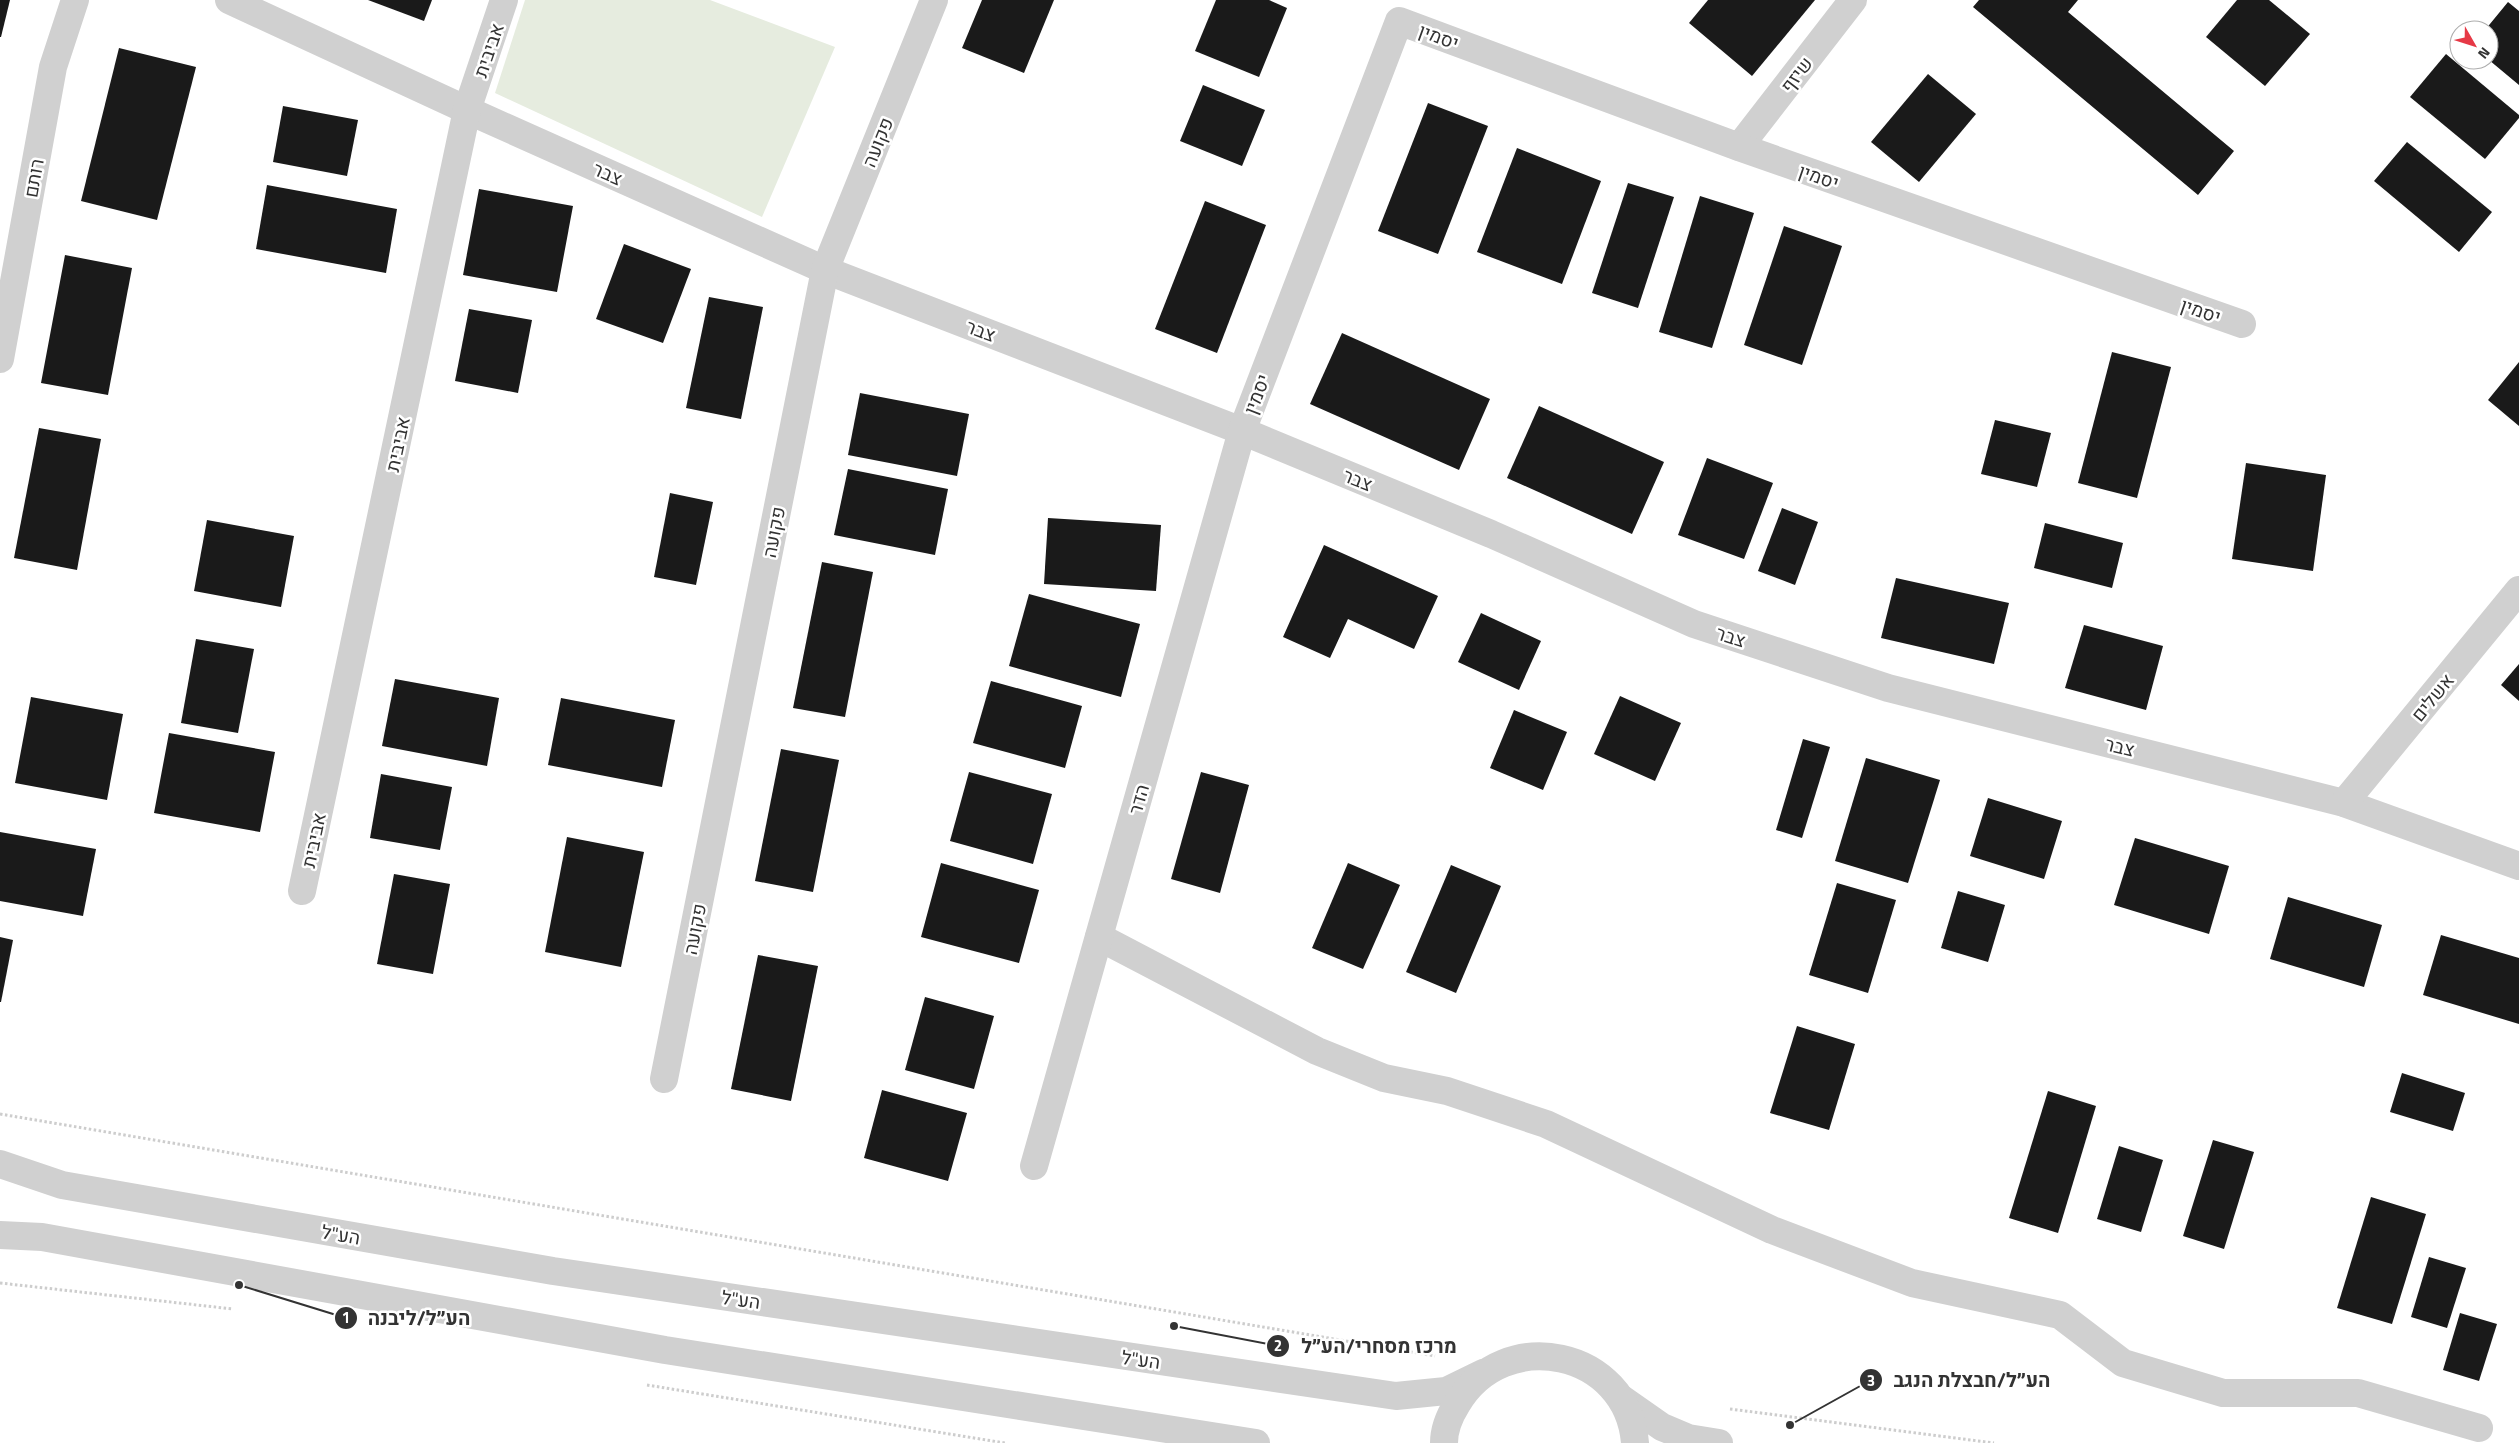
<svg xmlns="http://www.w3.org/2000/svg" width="2519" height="1443" font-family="'Titillium Web',Heebo,sans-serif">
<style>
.green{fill:#e6ecdf}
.building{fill:#1a1a1a}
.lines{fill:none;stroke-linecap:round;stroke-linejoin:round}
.path{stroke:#cdcdcd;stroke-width:3;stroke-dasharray:2.5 2.5;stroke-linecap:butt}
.minor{stroke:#d0d0d0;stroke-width:28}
.tertiary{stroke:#d0d0d0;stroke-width:28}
.labels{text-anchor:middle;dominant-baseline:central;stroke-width:5;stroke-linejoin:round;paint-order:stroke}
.street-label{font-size:19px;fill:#333;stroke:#fff}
.leader{fill:none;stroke:#333;stroke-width:2}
.callout-dot{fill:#333;stroke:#fff;stroke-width:2}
.mark-label{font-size:15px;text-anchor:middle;font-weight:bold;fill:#fff}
.callout-label{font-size:20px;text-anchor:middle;font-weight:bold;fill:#333;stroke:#fff;stroke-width:5;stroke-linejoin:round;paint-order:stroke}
</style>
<rect width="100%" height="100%" fill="#fff"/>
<!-- green -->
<polygon class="green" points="525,0 710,0 835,47 762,217 495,93"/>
<!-- building -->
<g class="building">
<polygon points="0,0 10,0 1,37 0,37"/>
<polygon points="368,0 432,0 424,21"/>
<polygon points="982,0 1054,0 1024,73 962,48"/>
<polygon points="1216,0 1269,0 1287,8 1259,77 1195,51"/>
<polygon points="1708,0 1815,0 1752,76 1689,23"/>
<polygon points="1979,0 2078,0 2068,12 2234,151 2198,195 1973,7"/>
<polygon points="2237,0 2269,0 2310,34 2265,86 2206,37"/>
<polygon points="2508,2 2519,11 2519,85 2489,60 2489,30 2485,30"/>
<polygon points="119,48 196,67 157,220 81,201"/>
<polygon points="2446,54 2519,115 2519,118 2485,159 2410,97"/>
<polygon points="1928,74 1976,114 1919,182 1871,142"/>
<polygon points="1203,85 1265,110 1242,166 1180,141"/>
<polygon points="1428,103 1488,126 1438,254 1378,231"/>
<polygon points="283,106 358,120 347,176 273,162"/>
<polygon points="2407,142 2492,212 2459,252 2374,181"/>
<polygon points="1517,148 1601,181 1562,284 1477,252"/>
<polygon points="1628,183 1674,197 1638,308 1592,293"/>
<polygon points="267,185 397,209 386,273 256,249"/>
<polygon points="479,189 573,206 557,292 463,275"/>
<polygon points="1700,196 1754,213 1712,348 1659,332"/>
<polygon points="1205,201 1266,225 1217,353 1155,329"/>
<polygon points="1784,226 1842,246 1802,365 1744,345"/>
<polygon points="624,244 691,269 663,343 596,319"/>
<polygon points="65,255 132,268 108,395 41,383"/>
<polygon points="709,297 763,307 741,419 686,408"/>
<polygon points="469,309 532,320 518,393 455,381"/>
<polygon points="1342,333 1490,399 1459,470 1310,404"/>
<polygon points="2112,352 2171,367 2137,498 2078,483"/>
<polygon points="2519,362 2519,426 2488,400"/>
<polygon points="860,393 969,414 957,476 848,455"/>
<polygon points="1539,406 1664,462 1632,534 1507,478"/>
<polygon points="1995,420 2051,433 2037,487 1981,474"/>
<polygon points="39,428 101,439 77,570 14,558"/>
<polygon points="1707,458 1773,483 1744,559 1678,535"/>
<polygon points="2246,463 2326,475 2313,571 2232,559"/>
<polygon points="848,469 948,489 935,555 834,535"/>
<polygon points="670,493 713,502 696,585 654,577"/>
<polygon points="1782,508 1818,522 1795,585 1758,571"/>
<polygon points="1048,518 1161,525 1156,591 1044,584"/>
<polygon points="207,520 294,536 281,607 194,591"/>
<polygon points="2045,523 2123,543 2112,588 2034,568"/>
<polygon points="1324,545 1438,596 1414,649 1348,619 1330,658 1283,637"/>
<polygon points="822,562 873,572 845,717 793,708"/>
<polygon points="1896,578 2009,603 1994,664 1881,638"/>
<polygon points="1029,594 1140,624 1121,697 1009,666"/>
<polygon points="1481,613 1541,641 1519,690 1458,662"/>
<polygon points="2084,625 2163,646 2146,710 2065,688"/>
<polygon points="196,639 254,649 238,733 181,723"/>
<polygon points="2519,664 2519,701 2501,685"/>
<polygon points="395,679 499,698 487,766 382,746"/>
<polygon points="991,681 1082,706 1065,768 973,743"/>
<polygon points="1620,696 1681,723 1655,781 1594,754"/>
<polygon points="31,697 123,714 107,800 15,783"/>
<polygon points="561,698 675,720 662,787 548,765"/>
<polygon points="1514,710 1567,732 1543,790 1490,768"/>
<polygon points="169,733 275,752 260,832 154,813"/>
<polygon points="1803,739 1830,747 1802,838 1776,830"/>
<polygon points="781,749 839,760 813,892 755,881"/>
<polygon points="1866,758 1940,780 1908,883 1835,861"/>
<polygon points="969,772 1052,794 1033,864 950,841"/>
<polygon points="1201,772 1249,785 1220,893 1171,879"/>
<polygon points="381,774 452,787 440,850 370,838"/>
<polygon points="1988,798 2062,821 2044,879 1970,856"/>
<polygon points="0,832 96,849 83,916 0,901"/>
<polygon points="567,837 644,852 621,967 545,952"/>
<polygon points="2135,838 2229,866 2209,934 2114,905"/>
<polygon points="941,863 1039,890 1019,963 921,937"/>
<polygon points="1348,863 1400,885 1363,969 1312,948"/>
<polygon points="1451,865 1501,886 1456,993 1406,972"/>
<polygon points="394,874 450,884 433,974 377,964"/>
<polygon points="1837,883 1896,900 1868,993 1809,975"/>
<polygon points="1958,891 2005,905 1988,962 1941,948"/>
<polygon points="2288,897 2382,925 2364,987 2270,959"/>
<polygon points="2441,935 2519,958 2519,1024 2423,995"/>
<polygon points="0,937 13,940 1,1002 0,1002"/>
<polygon points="758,955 818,966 791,1101 731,1089"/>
<polygon points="925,997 994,1016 974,1089 905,1070"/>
<polygon points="1797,1026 1855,1044 1829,1130 1770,1113"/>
<polygon points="2402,1073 2465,1093 2453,1131 2390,1112"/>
<polygon points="882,1090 967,1113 948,1181 864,1158"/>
<polygon points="2048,1091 2096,1106 2058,1233 2009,1218"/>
<polygon points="2213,1140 2254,1152 2224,1249 2183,1236"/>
<polygon points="2119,1146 2163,1160 2141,1232 2097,1219"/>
<polygon points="2371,1197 2426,1214 2392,1324 2337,1308"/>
<polygon points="2429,1257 2466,1268 2447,1328 2411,1317"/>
<polygon points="2460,1313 2497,1324 2479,1381 2443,1370"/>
</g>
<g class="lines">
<!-- path -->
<g class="path">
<polyline points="0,1114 1435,1356"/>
<polyline points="0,1283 233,1309"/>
<polyline points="647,1385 1005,1443"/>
<polyline points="1730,1409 1994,1443"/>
</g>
<!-- minor -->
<g class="minor">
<polyline points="229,0 467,110 825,270 1242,431 1491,534 1694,624 1888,688 2344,803 2519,866"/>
<polyline points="1739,147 1853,0"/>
<polyline points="2344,803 2519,590"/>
<polyline points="302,891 467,110 504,0"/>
<polyline points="1099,937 1317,1051 1384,1078 1447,1091 1546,1124 1772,1230 1912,1283 2060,1315 2123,1363 2223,1393 2358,1393 2479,1428"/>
<polyline points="664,1079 825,270 934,0"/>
<polyline points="1034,1166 1242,431 1399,21 1739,147 2242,324"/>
</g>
<!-- tertiary -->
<g class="tertiary">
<polyline points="0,359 53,67 75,0"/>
<polyline points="0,1164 62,1185 553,1271 1396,1396 1446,1391 1483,1373"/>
<polyline points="0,1235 42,1237 665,1350 1256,1443"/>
<polyline points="1622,1399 1662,1427 1688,1438 1719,1443"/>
<path d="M1444,1443C1444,1429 1450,1415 1457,1404C1504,1324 1628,1350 1635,1443"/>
</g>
</g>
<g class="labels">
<!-- street labels -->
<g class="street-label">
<text transform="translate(1439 36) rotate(20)">יסמין</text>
<text transform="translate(488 50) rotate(-71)">אביבית</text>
<text transform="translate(1796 74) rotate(-52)">שיזף</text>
<text transform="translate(877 142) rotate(-68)">פקועה</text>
<text transform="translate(608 173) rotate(24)">צבר</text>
<text transform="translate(1819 176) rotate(19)">יסמין</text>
<text transform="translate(33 178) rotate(-80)">רותם</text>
<text transform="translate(2201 310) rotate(19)">יסמין</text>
<text transform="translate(981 330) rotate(21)">צבר</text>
<text transform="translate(1256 394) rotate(-69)">יסמין</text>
<text transform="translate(397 444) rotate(-78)">אביבית</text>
<text transform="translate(1358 479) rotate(22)">צבר</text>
<text transform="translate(773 532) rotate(-79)">פקועה</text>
<text transform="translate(1731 636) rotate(18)">צבר</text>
<text transform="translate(2432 697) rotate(-51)">אשלים</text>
<text transform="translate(2120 746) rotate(14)">צבר</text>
<text transform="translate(1138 799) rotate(-74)">הדר</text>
<text transform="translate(313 840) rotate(-78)">אביבית</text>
<text transform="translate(694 929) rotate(-79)">פקועה</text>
<text transform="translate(341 1234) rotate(10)">הע"ל</text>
<text transform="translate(741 1299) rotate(8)">הע"ל</text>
<text transform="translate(1141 1359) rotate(8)">הע"ל</text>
</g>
</g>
<!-- callouts -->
<path class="leader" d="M239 1285L346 1318M1174 1326L1278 1346M1790 1425L1871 1380"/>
<g class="callout-dot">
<circle cx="239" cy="1285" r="5"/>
<circle cx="1174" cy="1326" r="5"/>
<circle cx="1790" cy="1425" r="5"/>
<circle cx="346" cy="1318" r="12"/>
<circle cx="1278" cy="1346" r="12"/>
<circle cx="1871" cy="1380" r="12"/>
</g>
<g class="mark-label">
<text x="346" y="1323">1</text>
<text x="1278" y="1351">2</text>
<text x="1871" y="1386">3</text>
</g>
<g class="callout-label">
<text x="419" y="1325">הע״ל/ליבנה</text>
<text x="1379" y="1353">מרכז מסחרי/הע״ל</text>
<text x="1972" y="1387">הע״ל/חבצלת הנגב</text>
</g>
<!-- north arrow -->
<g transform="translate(2474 45) rotate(129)"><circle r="24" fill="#ffffff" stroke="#adadad"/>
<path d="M0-4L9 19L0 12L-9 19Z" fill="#e63946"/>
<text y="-8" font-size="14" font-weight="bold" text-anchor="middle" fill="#333333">N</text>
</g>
</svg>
